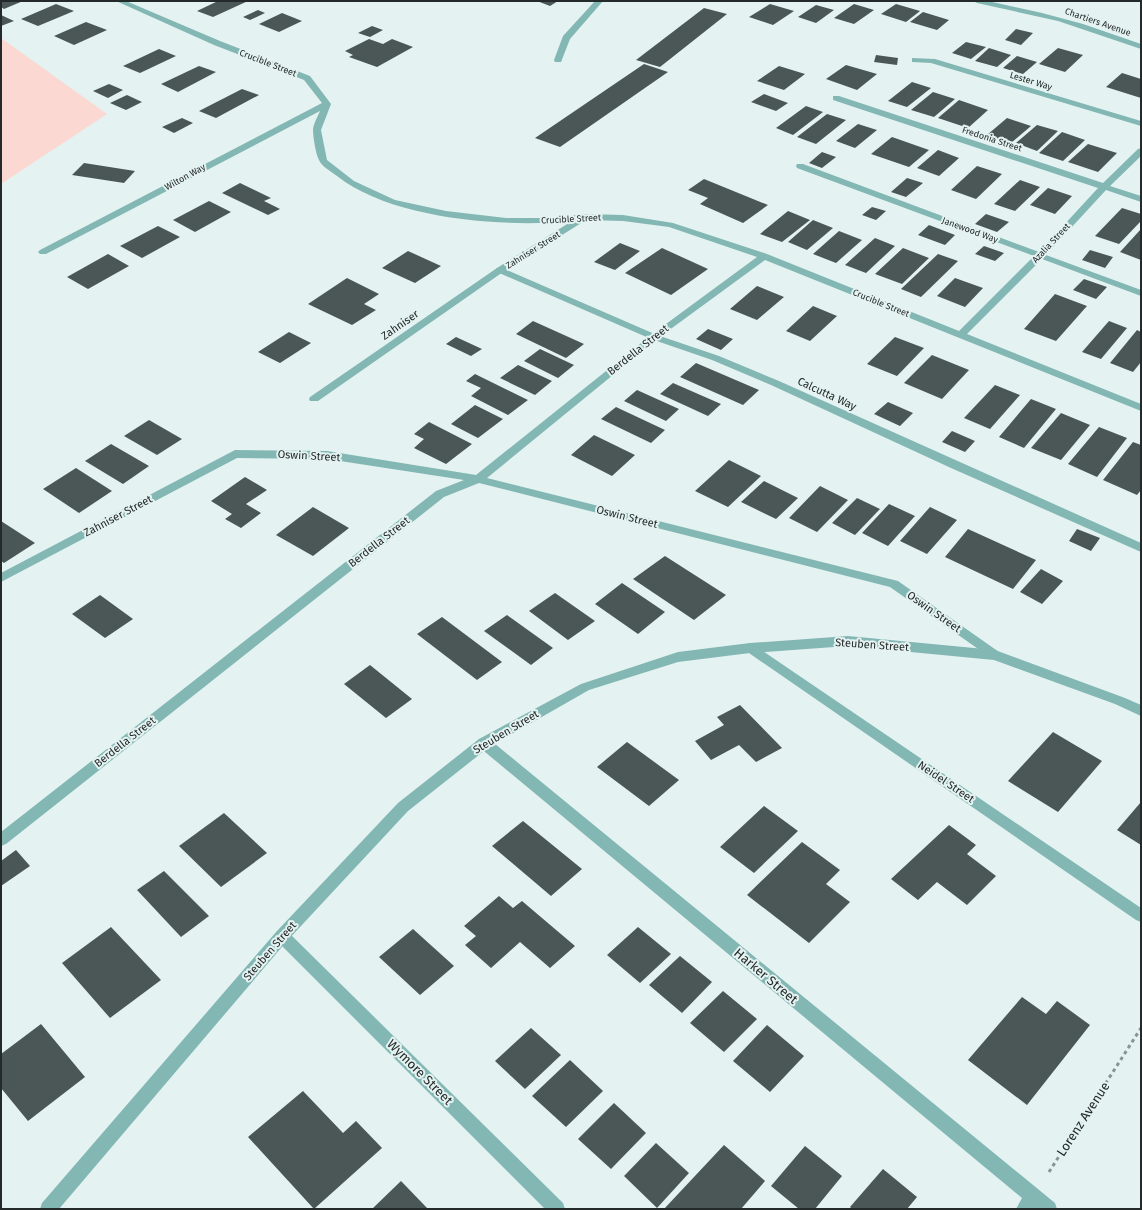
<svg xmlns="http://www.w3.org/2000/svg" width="1142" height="1210" font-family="'Fira Sans',sans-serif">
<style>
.green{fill:#fbd8d2}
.building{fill:#4a5756}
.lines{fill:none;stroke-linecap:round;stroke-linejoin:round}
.path{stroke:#899393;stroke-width:3;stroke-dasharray:3.5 3.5;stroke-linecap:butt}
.service{fill:#83b7b4;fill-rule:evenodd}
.minor{fill:#83b7b4;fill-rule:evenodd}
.tertiary{fill:#83b7b4;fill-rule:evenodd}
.labels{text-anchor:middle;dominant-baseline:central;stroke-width:4;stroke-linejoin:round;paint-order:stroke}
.far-street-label{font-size:9px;fill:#242929;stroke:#e4f3f2}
.street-label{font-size:11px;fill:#242929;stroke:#e4f3f2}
.near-street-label{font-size:13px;fill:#242929;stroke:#e4f3f2}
</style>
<rect width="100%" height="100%" fill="#e4f3f2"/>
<!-- green -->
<polygon class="green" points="1,38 107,114 1,184"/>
<!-- building -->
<g class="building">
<polygon points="1,1 23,1 4,9 1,7"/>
<polygon points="218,1 248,1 213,17 197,11"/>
<polygon points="537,1 558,1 550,6"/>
<polygon points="56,4 74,11 38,26 21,19"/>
<polygon points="770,4 794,11 773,25 749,17"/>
<polygon points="854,4 874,10 854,24 834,18"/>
<polygon points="896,4 920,11 906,22 881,14"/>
<polygon points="816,5 834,10 816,23 798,17"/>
<polygon points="704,8 727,14 660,67 636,60"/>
<polygon points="258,10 265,13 250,20 243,17"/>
<polygon points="923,12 949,20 937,30 910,22"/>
<polygon points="282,13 302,21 279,32 259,24"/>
<polygon points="1,15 14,21 1,26"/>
<polygon points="86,22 107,30 74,45 54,36"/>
<polygon points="372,26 383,30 370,37 358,33"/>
<polygon points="1016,29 1033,33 1021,45 1005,40"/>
<polygon points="369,39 383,44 392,39 413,47 377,67 349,57 353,55 345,51"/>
<polygon points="966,42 986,47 971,59 952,53"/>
<polygon points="989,48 1011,55 997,67 975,61"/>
<polygon points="1058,48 1083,55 1065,72 1039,64"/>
<polygon points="159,49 176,56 140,73 123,66"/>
<polygon points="876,55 898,58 897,65 874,62"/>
<polygon points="1017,56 1037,62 1023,74 1003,68"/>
<polygon points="644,64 668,72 560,147 535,138"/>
<polygon points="846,65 877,74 857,90 826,79"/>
<polygon points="199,66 216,72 178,92 161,84"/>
<polygon points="779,66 805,74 784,90 757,81"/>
<polygon points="1122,73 1141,79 1141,98 1106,87"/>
<polygon points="912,82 931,88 907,107 888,101"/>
<polygon points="109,84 123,90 108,98 93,91"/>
<polygon points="242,89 259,95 216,118 199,111"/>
<polygon points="933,92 955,99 934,117 911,110"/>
<polygon points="764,94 788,103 776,111 751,102"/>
<polygon points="127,95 142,102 126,110 110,103"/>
<polygon points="959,100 988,110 968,128 938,118"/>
<polygon points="806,106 823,112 793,135 776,128"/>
<polygon points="827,114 846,120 816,144 797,137"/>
<polygon points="182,118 193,123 174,133 162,127"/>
<polygon points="1007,118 1031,126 1011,143 987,135"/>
<polygon points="858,124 877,130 855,148 836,141"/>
<polygon points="1037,125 1058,131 1037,151 1016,143"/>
<polygon points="1062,132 1085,140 1063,161 1039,153"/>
<polygon points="892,137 929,150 909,167 871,154"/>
<polygon points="1088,144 1117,153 1098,172 1068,162"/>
<polygon points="938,150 959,158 939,176 917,168"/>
<polygon points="822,152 836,157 822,168 809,163"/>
<polygon points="84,163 135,171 124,183 72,175"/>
<polygon points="977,166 1002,174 976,199 951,190"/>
<polygon points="907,178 923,183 906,197 891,192"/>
<polygon points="704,179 768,205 743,223 700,204 708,198 688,190"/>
<polygon points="1020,180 1040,187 1015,211 994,204"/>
<polygon points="240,183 271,198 264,201 280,209 268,215 222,193"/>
<polygon points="1048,188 1072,196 1055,214 1030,205"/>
<polygon points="209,201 231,212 195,232 173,220"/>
<polygon points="872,207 886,211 876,220 862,215"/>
<polygon points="1122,208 1141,214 1141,221 1119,244 1095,236"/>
<polygon points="788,211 810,220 782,242 760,234"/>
<polygon points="986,214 1009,222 997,232 975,224"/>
<polygon points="813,220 833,228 807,250 788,242"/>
<polygon points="929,225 955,235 945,245 918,235"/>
<polygon points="158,226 180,237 142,258 120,246"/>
<polygon points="1141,229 1141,260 1120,252"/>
<polygon points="839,231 862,240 836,263 813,254"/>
<polygon points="875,238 895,246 866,273 845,265"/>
<polygon points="620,243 640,251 615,270 594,262"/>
<polygon points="984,246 1004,253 995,261 975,254"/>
<polygon points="662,248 708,269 671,295 625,273"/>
<polygon points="903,248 929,258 902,284 875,274"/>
<polygon points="1090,250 1113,257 1105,268 1082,260"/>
<polygon points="408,251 441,266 415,283 382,268"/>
<polygon points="108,254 129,266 88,289 67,277"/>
<polygon points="938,254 958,261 921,297 901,289"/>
<polygon points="347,278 379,294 364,304 376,310 352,325 308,304"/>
<polygon points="955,278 983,288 965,307 937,296"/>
<polygon points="1084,279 1107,287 1096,299 1073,290"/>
<polygon points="757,286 784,297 757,320 730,309"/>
<polygon points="1055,294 1087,306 1056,341 1024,329"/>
<polygon points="813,306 837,316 810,341 786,331"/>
<polygon points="533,321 584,344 566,358 516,334"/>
<polygon points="1109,321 1127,328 1101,359 1082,352"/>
<polygon points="708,329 733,339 721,350 696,339"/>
<polygon points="1137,330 1141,332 1141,362 1133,372 1110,363"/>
<polygon points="289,332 311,343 280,363 258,352"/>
<polygon points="456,337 482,349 471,356 446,344"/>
<polygon points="895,337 924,348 897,376 867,364"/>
<polygon points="540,349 574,365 558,378 524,361"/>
<polygon points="932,355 969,370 942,399 904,383"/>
<polygon points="696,363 759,390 743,405 680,377"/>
<polygon points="518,365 552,381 535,395 500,378"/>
<polygon points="475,374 528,400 508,415 471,396 481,388 466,381"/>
<polygon points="673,383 721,404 708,416 660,394"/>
<polygon points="995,385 1020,395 990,429 964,418"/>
<polygon points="637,390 679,409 666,421 624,401"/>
<polygon points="1031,399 1056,409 1024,448 999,437"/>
<polygon points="888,402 913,413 900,426 874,414"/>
<polygon points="475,405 503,419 478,438 451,424"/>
<polygon points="616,407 665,430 651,443 601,419"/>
<polygon points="1061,413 1090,425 1061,460 1031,448"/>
<polygon points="149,420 182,439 157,455 124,436"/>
<polygon points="429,422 472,444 446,464 414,448 424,439 414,434"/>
<polygon points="1099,427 1127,438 1097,477 1068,464"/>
<polygon points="952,431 975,441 965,452 942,442"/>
<polygon points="594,435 635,455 612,476 571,455"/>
<polygon points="1133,442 1141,445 1141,490 1137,495 1103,480"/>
<polygon points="111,444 149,466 123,484 85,461"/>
<polygon points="729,460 761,476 728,507 695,491"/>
<polygon points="76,468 112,491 79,513 43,489"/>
<polygon points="245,477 267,490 246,504 261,513 241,528 225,519 232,514 211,501"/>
<polygon points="764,481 798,498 776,519 741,502"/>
<polygon points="820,486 848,500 817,532 789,518"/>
<polygon points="857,498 880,509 855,535 832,523"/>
<polygon points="889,504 915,516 888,546 862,533"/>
<polygon points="313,507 349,528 313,556 276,535"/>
<polygon points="930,507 957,520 927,554 900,541"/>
<polygon points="1,521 35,543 4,563 1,561"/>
<polygon points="968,529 1036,560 1013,589 945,557"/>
<polygon points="1077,529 1100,538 1091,551 1069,541"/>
<polygon points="665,556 726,595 694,620 633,579"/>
<polygon points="1041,569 1063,581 1042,604 1020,592"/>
<polygon points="622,583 665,612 638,634 595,604"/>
<polygon points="555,593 595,621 568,640 529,611"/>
<polygon points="100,595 133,619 105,638 72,614"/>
<polygon points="507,615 553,648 531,665 484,631"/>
<polygon points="442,617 502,662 477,680 417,634"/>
<polygon points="370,665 412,699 386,718 344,684"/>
<polygon points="740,705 782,748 756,762 739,745 711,760 695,741 724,725 717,717"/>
<polygon points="1053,732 1102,761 1058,812 1008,781"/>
<polygon points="627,742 679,780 649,806 597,767"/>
<polygon points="1141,802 1141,845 1117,830"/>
<polygon points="764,806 798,831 754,873 720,847"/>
<polygon points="224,813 267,853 221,887 179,846"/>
<polygon points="523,821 582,869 551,896 492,846"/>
<polygon points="949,825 976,845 967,854 996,876 967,905 937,882 918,900 891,879"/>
<polygon points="802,842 840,870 826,884 850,902 809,943 747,895"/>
<polygon points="16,850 30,866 1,886 1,861"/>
<polygon points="164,871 209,916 181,937 137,890"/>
<polygon points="499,896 513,908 522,901 575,946 550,968 520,942 491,968 465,945 476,936 464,926"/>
<polygon points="111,927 161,980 110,1018 62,963"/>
<polygon points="638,927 671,954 640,983 607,955"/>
<polygon points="413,929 454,966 420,995 379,957"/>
<polygon points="680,956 712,982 682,1013 649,985"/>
<polygon points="723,991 757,1019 724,1052 690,1023"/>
<polygon points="1022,997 1046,1014 1057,1001 1090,1025 1027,1105 968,1060"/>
<polygon points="41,1024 85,1077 28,1121 1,1088 1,1054"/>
<polygon points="767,1025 804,1056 770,1092 733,1061"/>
<polygon points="531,1028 561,1055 525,1089 495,1061"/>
<polygon points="570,1060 603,1091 566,1127 532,1096"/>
<polygon points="303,1091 343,1133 356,1121 382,1148 314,1209 248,1137"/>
<polygon points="614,1103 646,1133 611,1169 578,1139"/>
<polygon points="656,1143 689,1173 657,1208 624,1176"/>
<polygon points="724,1145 765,1181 741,1209 664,1209"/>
<polygon points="805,1146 842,1176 815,1209 799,1209 771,1186"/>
<polygon points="883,1169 917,1197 907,1209 852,1209 850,1207"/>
<polygon points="401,1181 428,1209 372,1209"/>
</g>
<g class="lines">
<!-- path -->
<polyline class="path" points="1049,1172 1141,1028"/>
<!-- service -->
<g class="service">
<polygon points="595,1 603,1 570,39 561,62 555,62 554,60 563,36"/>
<polygon points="500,267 657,335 719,356 779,381 1141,543 1141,552 951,468 771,385 712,360 651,339 497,272 495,270 497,268"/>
</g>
<!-- minor -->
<g class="minor">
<path d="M116,1H126L220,41L310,76L331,104L321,130L327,160L354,181L395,200L446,211L506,218H548L586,214L623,215L673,223L767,254L959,331L1034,256L797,168L796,166L797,164H803L1039,252L1098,188L833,100V96H839L1103,183L1138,149L1141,148V156L1110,186L1141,196V202L1106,190L1046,255L1141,290V296L1042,259L967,334L1141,404V411L765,260L657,339L487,478L898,581L999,652L1001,655L999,658L995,660L991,658L890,587L479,483L444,497L6,844L1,846V832L436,491L464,480L327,459L237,458L1,582V573L235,450L327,451L476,475L651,335L757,257L669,227L623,221L586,220L503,272L318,401H310L309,399L310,397L497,268L572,221C504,228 391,219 337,176C332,172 321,166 319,160C316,155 313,137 313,130C313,124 318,116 320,111L46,254H40L38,252L40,250L322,103L304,80L214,45Z"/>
<polygon points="912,58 935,59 1141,121 1141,126 931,63 912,62"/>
<polygon points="750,643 754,645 1141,908 1141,922 1136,920 746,651 744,648 746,645"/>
<polygon points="484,738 489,739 1055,1203 1057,1209 1016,1209 1022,1198 479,747 477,743 479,739"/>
<polygon points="282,930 287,931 563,1203 565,1209 545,1209 277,941 275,936 277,931"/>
</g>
<!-- tertiary -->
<g class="tertiary">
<polygon points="973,1 988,1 1042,13 1083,24 1141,44 1141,49 1058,21 977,3"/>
<polygon points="848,636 995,650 1125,698 1141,705 1141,716 1115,704 994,660 848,646 750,653 678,662 589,690 489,747 408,811 287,941 59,1209 40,1209 42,1203 277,931 398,803 479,739 581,684 678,652 750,643"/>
</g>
</g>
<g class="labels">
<!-- far-street labels -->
<g class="far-street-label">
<text transform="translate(1098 22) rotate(19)">Chartiers Avenue</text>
<text transform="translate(268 63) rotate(21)">Crucible Street</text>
<text transform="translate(1031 81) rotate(17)">Lester Way</text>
<text transform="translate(992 139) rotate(18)">Fredonia Street</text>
<text transform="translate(185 177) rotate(-29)">Wilton Way</text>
<text transform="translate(571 219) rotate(-3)">Crucible Street</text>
<text transform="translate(970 230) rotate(20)">Janewood Way</text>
<text transform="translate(1051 243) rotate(-47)">Azalia Street</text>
<text transform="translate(533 250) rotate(-32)">Zahniser Street</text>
<text transform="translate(881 303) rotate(22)">Crucible Street</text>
</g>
<!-- street labels -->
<g class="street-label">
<text transform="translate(400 325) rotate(-35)">Zahniser</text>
<text transform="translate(638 350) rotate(-38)">Berdella Street</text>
<text transform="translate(827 394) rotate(25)">Calcutta Way</text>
<text transform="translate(309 456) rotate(3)">Oswin Street</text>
<text transform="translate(118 516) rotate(-28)">Zahniser Street</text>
<text transform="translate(627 517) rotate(14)">Oswin Street</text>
<text transform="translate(379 542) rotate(-38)">Berdella Street</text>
<text transform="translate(934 612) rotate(35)">Oswin Street</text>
<text transform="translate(872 645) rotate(4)">Steuben Street</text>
<text transform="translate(506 732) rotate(-31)">Steuben Street</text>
<text transform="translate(125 742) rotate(-38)">Berdella Street</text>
<text transform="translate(946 782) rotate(34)">Neidel Street</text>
<text transform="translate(270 951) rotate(-49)">Steuben Street</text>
</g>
<!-- near-street labels -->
<g class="near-street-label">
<text transform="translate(766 976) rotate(40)">Harker Street</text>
<text transform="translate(420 1072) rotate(45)">Wymore Street</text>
<text transform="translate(1083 1119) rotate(-57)">Lorenz Avenue</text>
</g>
</g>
<!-- border -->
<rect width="1142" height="1210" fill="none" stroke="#242929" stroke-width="4"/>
</svg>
